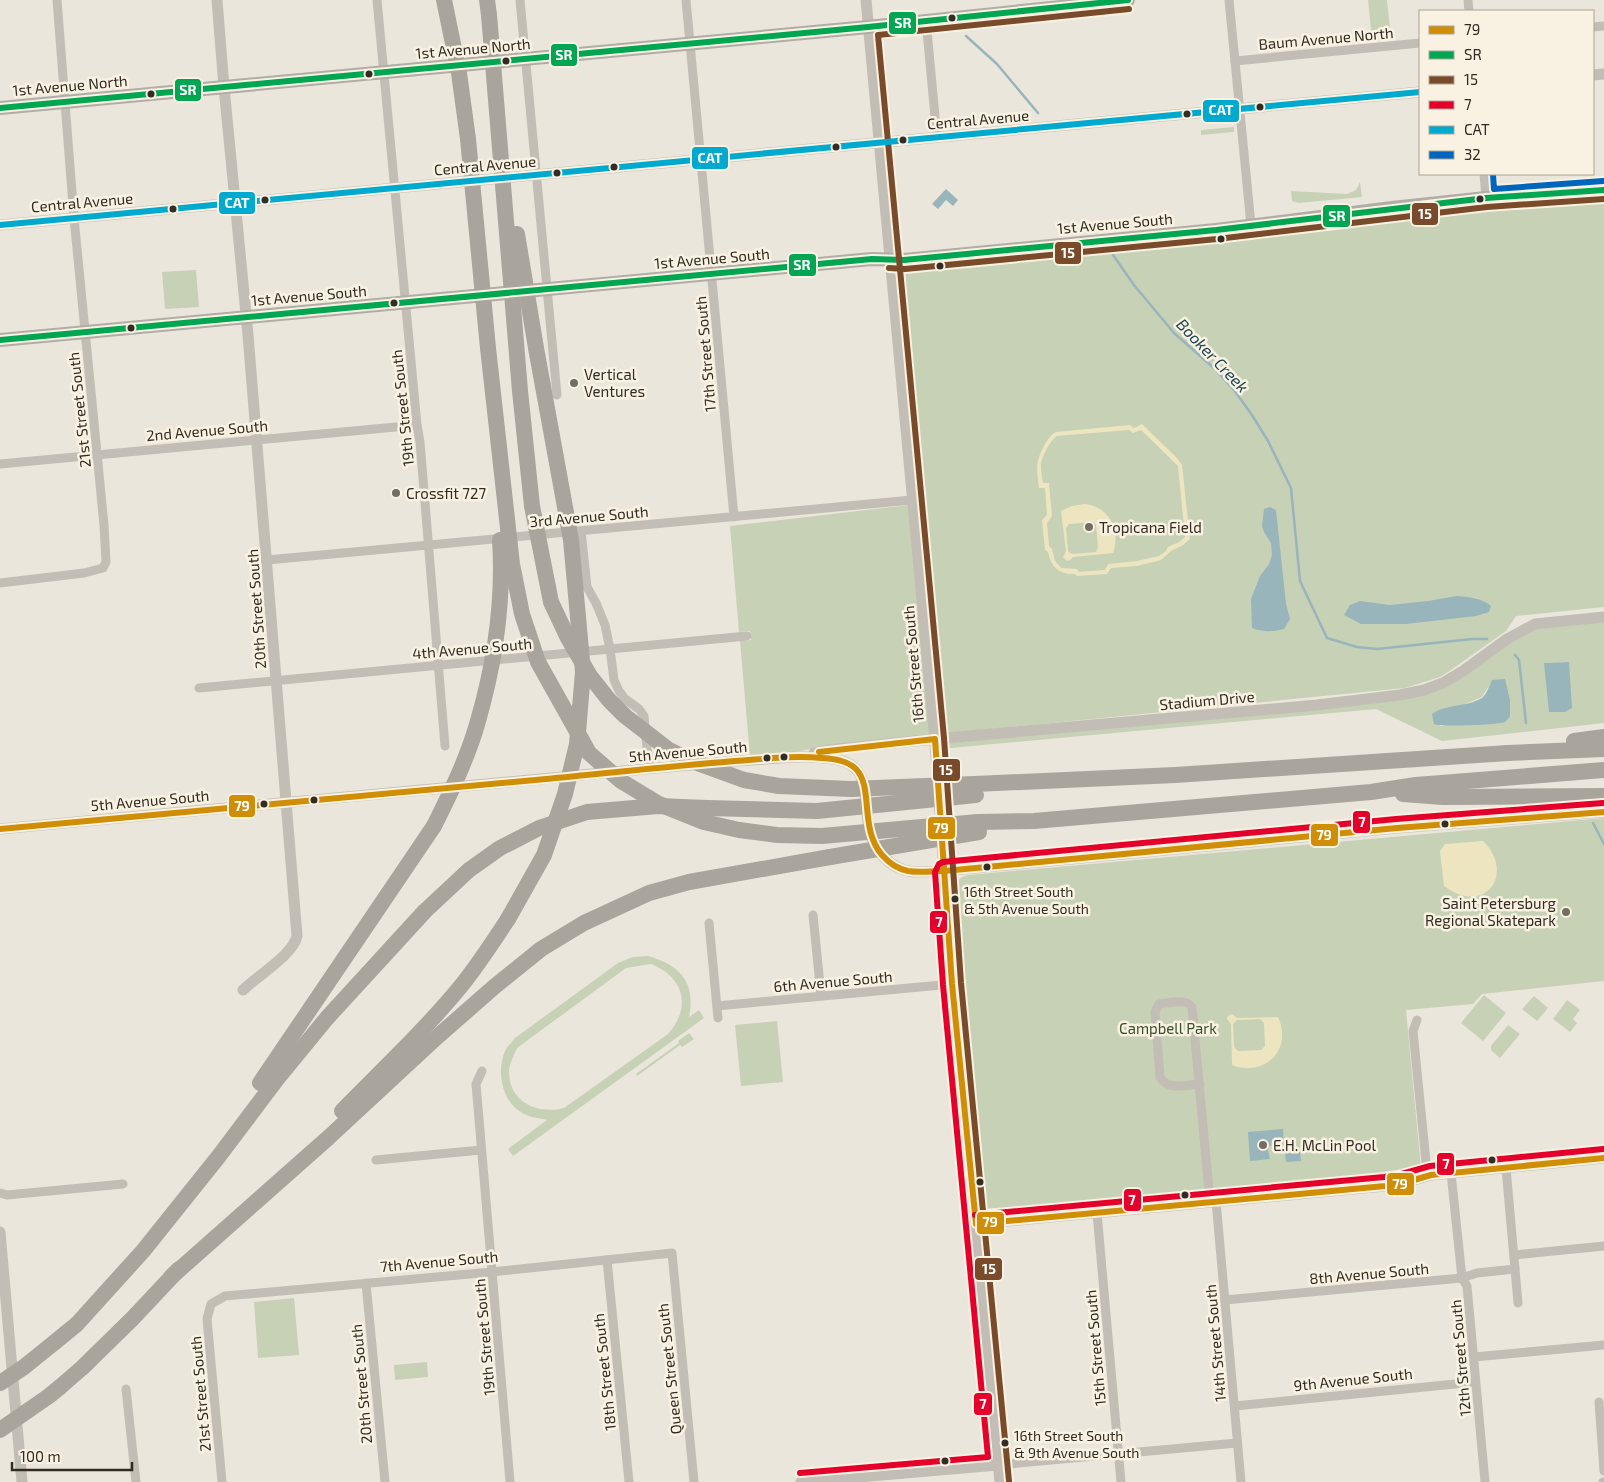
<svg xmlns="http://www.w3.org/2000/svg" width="1604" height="1482" font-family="'Exo 2',sans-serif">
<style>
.green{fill:#c7d1b6;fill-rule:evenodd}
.sand{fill:#ede5c0;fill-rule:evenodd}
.water{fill:#98b5bc}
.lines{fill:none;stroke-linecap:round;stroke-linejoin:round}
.stream{stroke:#98b5bc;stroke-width:2.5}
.minor{stroke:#c3beb5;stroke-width:9}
.tertiary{stroke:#c3beb5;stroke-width:11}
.primary{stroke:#b1aca5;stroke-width:14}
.motorway{stroke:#a9a59c;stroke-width:16}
.motorway-bridge{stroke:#a9a59c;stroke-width:16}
.bus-1-casing{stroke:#f9f2e2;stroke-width:10}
.bus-2-casing{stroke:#f9f2e2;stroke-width:10}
.bus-3-casing{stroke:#f9f2e2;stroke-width:10}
.bus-4-casing{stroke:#f9f2e2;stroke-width:10}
.bus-5-casing{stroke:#f9f2e2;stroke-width:10}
.bus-6-casing{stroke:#f9f2e2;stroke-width:10}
.bus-1{stroke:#d08e07;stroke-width:6}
.bus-2{stroke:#00a651;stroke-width:6}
.bus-3{stroke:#7a4b2a;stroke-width:6}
.bus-4{stroke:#e4002b;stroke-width:6}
.bus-5{stroke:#00a9ce;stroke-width:6}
.bus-6{stroke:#0065bd;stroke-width:6}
.bus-dot{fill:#332c24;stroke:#f9f2e2;stroke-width:2}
.poi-dot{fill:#736d64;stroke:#f9f2e2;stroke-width:2}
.labels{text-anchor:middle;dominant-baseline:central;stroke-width:5;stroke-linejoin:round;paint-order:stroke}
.bus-label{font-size:14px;fill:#332c24;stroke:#f9f2e2;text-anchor:start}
.street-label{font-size:15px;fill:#332c24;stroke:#f9f2e2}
.poi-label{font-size:15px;fill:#332c24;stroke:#f9f2e2;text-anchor:start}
.park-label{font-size:15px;fill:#3a5128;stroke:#f9f2e2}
.water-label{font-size:16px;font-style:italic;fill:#1a4554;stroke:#f9f2e2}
.line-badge{stroke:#f9f2e2;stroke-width:2}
.badge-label{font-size:14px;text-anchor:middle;font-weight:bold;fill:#fff}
</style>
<rect width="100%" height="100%" fill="#ebe6dc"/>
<!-- green -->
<g class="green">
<polygon points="1368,0 1387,0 1391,37 1372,39"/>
<polygon points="1234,127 1234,132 1201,135 1201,130"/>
<polygon points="1360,182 1362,197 1299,203 1292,201 1291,191 1347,194 1356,190"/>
<polygon points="1604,198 1604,607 1516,616 1506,631 1451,670 1440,677 1405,688 949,733 943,729 940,724 900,276 904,269 921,265 1214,238 1265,231"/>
<polygon points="196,270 199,307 165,309 162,272"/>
<polygon points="909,505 930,735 835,744 795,752 750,756 740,641 751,640 750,631 739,632 730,526"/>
<path d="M1604,622V723L1442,741L1376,709L940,749L939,744L1401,700L1537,629ZM1568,662L1570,682L1544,663ZM1492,681L1506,721C1484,727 1461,722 1439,726L1465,704L1482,697Z"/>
<path d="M1604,818V981L1482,994L1473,1004L1406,1010L1421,1168C1410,1176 1398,1177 1385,1179L992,1217L987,1213L985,1207L955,892C956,881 958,877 969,875Z"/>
<path d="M648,956C680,965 696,982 689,1017L699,1010L704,1018L513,1156L508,1149L547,1120C539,1118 532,1118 524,1114C502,1103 496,1072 505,1051C507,1047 512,1042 515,1038L618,963L633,957ZM651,964C684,977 692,1007 668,1034L564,1108C537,1115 508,1102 509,1070C510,1063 514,1055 517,1048L626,968Z"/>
<polygon points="1484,995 1506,1013 1483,1041 1461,1023"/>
<polygon points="1534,996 1548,1008 1537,1021 1522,1009"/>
<polygon points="1567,1000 1580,1010 1573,1019 1577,1023 1570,1032 1553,1019"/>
<polygon points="777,1021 783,1082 741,1086 735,1025"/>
<polygon points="1508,1025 1520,1034 1500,1058 1491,1050 1491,1046"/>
<polygon points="689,1033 694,1039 682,1047 680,1045 637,1076 636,1074 679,1043 678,1041"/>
<polygon points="294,1298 299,1355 258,1358 254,1302"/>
<polygon points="427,1362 428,1377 395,1380 394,1365"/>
</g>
<!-- sand -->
<g class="sand">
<path d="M1142,424L1177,458L1182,465L1190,539L1183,545L1171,551L1161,560L1137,566L1111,568L1107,574L1077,576L1075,574C1059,575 1051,567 1048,552L1045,550L1042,520L1047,515L1045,488H1039C1037,471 1035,463 1043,448C1047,441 1049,436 1056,432L1130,425L1134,428ZM1141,430L1178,466L1185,537L1179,542L1168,547L1166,551L1159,556L1137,561L1108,564L1105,570L1079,572L1077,569L1061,568L1055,561L1052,549L1049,546L1047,523L1052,516L1049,483H1043C1042,478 1041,472 1041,466C1041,457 1050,441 1057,436L1129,430L1133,433Z"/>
<path d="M1085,504C1110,507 1121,531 1113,553L1073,557L1070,560L1067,561L1063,557L1066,551L1061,511L1072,506ZM1093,522L1096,525L1098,548L1096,552L1072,554L1068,551L1066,528L1069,524Z"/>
<path d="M1483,841C1516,873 1485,917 1444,886L1440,851L1445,844Z"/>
<path d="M1232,1014L1237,1018L1278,1017C1293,1049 1265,1078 1232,1065L1231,1024L1227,1019L1228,1016ZM1237,1020L1260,1019L1264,1023L1265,1046L1261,1050L1238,1051L1234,1047L1233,1024Z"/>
</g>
<!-- water -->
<g class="water">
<polygon points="946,189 958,200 953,206 946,200 938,209 932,204"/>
<path d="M1270,507L1276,510L1286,604L1290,619L1284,629C1272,632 1263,632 1252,628L1251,599L1260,576L1269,564L1272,555L1271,543L1264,532L1262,526L1264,509Z"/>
<path d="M1457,596C1469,597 1481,598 1491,606L1489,612L1476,616L1406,624H1361L1344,615L1350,605L1360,601L1390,605L1428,601Z"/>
<polygon points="1569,662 1572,708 1565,712 1549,712 1544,663"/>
<path d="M1505,679L1510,700V716C1509,718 1507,720 1505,722C1498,725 1440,727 1434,724L1432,714C1446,704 1467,707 1482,698C1487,694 1489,686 1492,680Z"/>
<polygon points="1283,1129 1284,1145 1267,1146 1270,1159 1250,1161 1248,1132"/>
<polygon points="1300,1152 1301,1161 1286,1162 1285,1153"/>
</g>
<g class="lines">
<!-- stream -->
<g class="stream">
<polyline points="966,36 997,64 1038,113"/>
<polyline points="1113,255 1134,285 1174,333 1215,369 1234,390 1252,415 1268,441 1291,488 1300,581 1327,638 1357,647 1377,649 1472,639 1487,639"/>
<polyline points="1515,655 1519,660 1526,723"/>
<polyline points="1593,823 1604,844"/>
</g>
<!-- minor -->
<g class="minor">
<polyline points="377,0 417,425 420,442 445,746"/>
<polyline points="520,0 557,395"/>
<polyline points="686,0 734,517"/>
<polyline points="1229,0 1251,225"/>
<polyline points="1468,0 1469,11"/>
<polyline points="926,20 937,138"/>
<polyline points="1593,27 1604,26"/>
<polyline points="1235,61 1420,43"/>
<polyline points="1484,174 1486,198"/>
<polyline points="0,464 417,425"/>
<polyline points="581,531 587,587 596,603 605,625 610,649 614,680 619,691 625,699 639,709 644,716 647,749 651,768"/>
<polyline points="267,560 912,500"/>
<polyline points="0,583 84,573 103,568 106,562 104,525 74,218 57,0"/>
<polyline points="199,688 747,636"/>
<polyline points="813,915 821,995"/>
<polyline points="709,923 718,1018"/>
<polyline points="717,1006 952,984"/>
<polyline points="1417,1020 1413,1031 1426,1162 1431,1175"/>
<polyline points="482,1071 476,1084 510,1482"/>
<path d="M1200,1084C1185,1085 1168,1091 1160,1077L1155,1012L1159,1004C1170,1003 1185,998 1192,1007L1210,1202"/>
<polyline points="376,1160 481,1150"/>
<polyline points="1506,1168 1518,1303"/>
<polyline points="1451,1173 1462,1278 1467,1286 1485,1482"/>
<polyline points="0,1193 7,1195 123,1184"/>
<polyline points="1216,1201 1241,1482"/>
<polyline points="1097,1213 1121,1482"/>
<polyline points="1514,1255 1604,1246"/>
<polyline points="607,1260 629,1482"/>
<polyline points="366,1283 385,1482"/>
<polyline points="1225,1300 1462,1278 1477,1273 1515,1269"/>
<polyline points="1474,1357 1604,1345"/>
<polyline points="126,1389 136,1482"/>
<polyline points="1599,1402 1604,1471"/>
<polyline points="1235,1406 1475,1382"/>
<polyline points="998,1465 1237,1443"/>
<polyline points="222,1482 207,1319 211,1304 225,1296 492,1272 672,1253 694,1482"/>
<polyline points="1603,1482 1604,1482"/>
</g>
<!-- tertiary -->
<g class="tertiary">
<path d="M217,0L224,87L248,335L297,936C293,955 257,976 243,990"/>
<polyline points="866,0 934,729 952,984 1000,1482"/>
<polyline points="1593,75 1604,74"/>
<polyline points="0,225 1420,92"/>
<polyline points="814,753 836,749 935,739 1317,705 1400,695 1424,690 1443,683 1463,671 1507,639 1535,624 1604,617"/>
<path d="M0,829C184,812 368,795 552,778C609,772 667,767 725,762C761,760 797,754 833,759C873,764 863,799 869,828C870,836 874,844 879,851C886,861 895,868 908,871C919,873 932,871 944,871L1397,828L1604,812"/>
<polyline points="976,1224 1385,1186 1400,1184 1431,1175 1604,1158"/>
<polyline points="0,1232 22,1482"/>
<polyline points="801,1482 998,1465"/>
</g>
<!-- primary -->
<g class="primary">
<polyline points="0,108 868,27 1128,0"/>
<polyline points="0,340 872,259 904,260 1216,230 1392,208 1486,198 1604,190"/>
</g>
<!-- motorway -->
<g class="motorway">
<polyline points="487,0 489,15"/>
<polyline points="1574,741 1604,737"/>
<polyline points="975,784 1175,775 1508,753 1604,749"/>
<polyline points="1403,794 1443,797 1604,796"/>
<polyline points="978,822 1034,821 1371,792 1416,785 1604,770"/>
<polyline points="260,1083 434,826"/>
<path d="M342,1111C382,1070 425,1030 461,986C478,965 493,942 508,919"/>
<polyline points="171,1277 328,1138 437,1037 494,987 541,949 584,923 649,893 689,882 830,857"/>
<polyline points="55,1342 77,1324 143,1251 219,1156 277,1079 327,1018 425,911 469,870 500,848 539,828 587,812 658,806 707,808"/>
<polyline points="60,1387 83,1367 133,1318 179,1269"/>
</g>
<!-- motorway-bridge -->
<g class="motorway-bridge">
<polyline points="444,0 459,73 468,139 488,348 512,564 522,614 538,662 589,753 621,781 659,804 704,822 739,830 777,835 822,836 978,822"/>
<polyline points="489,15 520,391 532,506 551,602 568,638 590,676 609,700 625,716 669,750 689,760 744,780 779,786 851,789 975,784"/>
<polyline points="707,808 817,811 976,795"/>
<path d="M434,826C451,792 468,757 478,721C495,662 504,601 500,540"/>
<polyline points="830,857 979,832"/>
<polyline points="508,919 544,855 565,794 577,744 583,672 571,540 536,348 517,234"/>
<polyline points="0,1383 24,1367 55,1342"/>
<polyline points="0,1430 49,1396 60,1387"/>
</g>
<!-- bus-1 casing -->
<g class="bus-1-casing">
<g id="bus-1">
<polyline points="819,752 935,739 952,984 976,1224 1385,1186 1400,1184 1431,1175 1604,1158"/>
<path d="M0,829C182,812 364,795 546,779C609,773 672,766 735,761C764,759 793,755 822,758C834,759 847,760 856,769C874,788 859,828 882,855C889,863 898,869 908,871C920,873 932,871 944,871L1397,828L1604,812"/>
</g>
</g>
<!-- bus-2 casing -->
<g class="bus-2-casing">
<g id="bus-2">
<polyline points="0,108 868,27 1128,0"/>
<polyline points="0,340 872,259 904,260 1216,230 1486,198 1604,190"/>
</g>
</g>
<!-- bus-3 casing -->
<g class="bus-3-casing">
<g id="bus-3">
<polyline points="889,268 905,269 1217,239 1487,207 1604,199"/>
<polyline points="1009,1481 961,983 944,738 878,35 1129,9"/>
</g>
</g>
<!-- bus-4 casing -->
<g class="bus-4-casing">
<g id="bus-4">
<polyline points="975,1215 1384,1177 1398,1175 1430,1166 1603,1149"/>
<polyline points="800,1473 988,1457 943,985 935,872 939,864 943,862 1396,819 1603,803"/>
</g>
</g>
<!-- bus-5 casing -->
<g class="bus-5-casing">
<polyline id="bus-5" points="0,225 1420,92"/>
</g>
<!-- bus-6 casing -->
<g class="bus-6-casing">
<polyline id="bus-6" points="1493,174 1494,189 1603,181"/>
</g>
<!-- bus-1 -->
<use href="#bus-1" class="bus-1"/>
<!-- bus-2 -->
<use href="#bus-2" class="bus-2"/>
<!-- bus-3 -->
<use href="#bus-3" class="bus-3"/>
<!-- bus-4 -->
<use href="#bus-4" class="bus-4"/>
<!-- bus-5 -->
<use href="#bus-5" class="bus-5"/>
<!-- bus-6 -->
<use href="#bus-6" class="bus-6"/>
</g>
<!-- markers -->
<g class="bus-dot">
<circle cx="952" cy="18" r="4.5"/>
<circle cx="506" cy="61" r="4.5"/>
<circle cx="369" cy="74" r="4.5"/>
<circle cx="151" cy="94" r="4.5"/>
<circle cx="1260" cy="107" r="4.5"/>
<circle cx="1187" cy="114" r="4.5"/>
<circle cx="903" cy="140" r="4.5"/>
<circle cx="836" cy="147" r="4.5"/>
<circle cx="614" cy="167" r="4.5"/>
<circle cx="557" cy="173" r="4.5"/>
<circle cx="1480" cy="199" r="4.5"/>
<circle cx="265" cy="200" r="4.5"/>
<circle cx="173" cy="209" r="4.5"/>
<circle cx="1221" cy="239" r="4.5"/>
<circle cx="940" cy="266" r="4.5"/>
<circle cx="394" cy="303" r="4.5"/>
<circle cx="131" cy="328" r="4.5"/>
<circle cx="784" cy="757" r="4.5"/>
<circle cx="767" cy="758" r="4.5"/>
<circle cx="314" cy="800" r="4.5"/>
<circle cx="264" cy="804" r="4.5"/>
<circle cx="1445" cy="824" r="4.5"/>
<circle cx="987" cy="867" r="4.5"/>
<circle cx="955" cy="899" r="4.5"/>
<circle cx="1492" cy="1160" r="4.5"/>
<circle cx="980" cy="1182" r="4.5"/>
<circle cx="1185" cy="1195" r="4.5"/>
<circle cx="1005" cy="1443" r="4.5"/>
<circle cx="945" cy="1461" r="4.5"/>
</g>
<g class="poi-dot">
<circle cx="574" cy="383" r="5"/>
<circle cx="396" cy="493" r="5"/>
<circle cx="1089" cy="527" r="5"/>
<circle cx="1566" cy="912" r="5"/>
<circle cx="1263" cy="1145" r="5"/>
</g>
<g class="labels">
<!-- bus labels -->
<g class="bus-label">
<text x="964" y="891">16th Street South<tspan x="964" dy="17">&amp; 5th Avenue South</tspan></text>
<text x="1014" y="1435">16th Street South<tspan x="1014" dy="17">&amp; 9th Avenue South</tspan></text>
</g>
<!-- street labels -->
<g class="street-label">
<text transform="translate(1326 38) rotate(-5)">Baum Avenue North</text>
<text transform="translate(473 48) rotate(-5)">1st Avenue North</text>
<text transform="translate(70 85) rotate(-5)">1st Avenue North</text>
<text transform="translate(978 119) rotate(-5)">Central Avenue</text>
<text transform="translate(485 165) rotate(-5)">Central Avenue</text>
<text transform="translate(82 202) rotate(-5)">Central Avenue</text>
<text transform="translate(1115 223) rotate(-5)">1st Avenue South</text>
<text transform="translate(712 258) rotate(-5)">1st Avenue South</text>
<text transform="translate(309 295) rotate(-5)">1st Avenue South</text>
<text transform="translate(705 354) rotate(-95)">17th Street South</text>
<text transform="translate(402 408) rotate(-96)">19th Street South</text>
<text transform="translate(79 410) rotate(-96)">21st Street South</text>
<text transform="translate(207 430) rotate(-5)">2nd Avenue South</text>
<text transform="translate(589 516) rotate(-5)">3rd Avenue South</text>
<text transform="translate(256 609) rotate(-94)">20th Street South</text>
<text transform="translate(472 648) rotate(-5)">4th Avenue South</text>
<text transform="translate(913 664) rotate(-95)">16th Street South</text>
<text transform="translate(1207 700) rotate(-5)">Stadium Drive</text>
<text transform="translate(688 751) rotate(-5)">5th Avenue South</text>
<text transform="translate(150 800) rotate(-5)">5th Avenue South</text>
<text transform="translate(833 981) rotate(-5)">6th Avenue South</text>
<text transform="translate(439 1261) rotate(-5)">7th Avenue South</text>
<text transform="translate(1369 1273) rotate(-5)">8th Avenue South</text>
<text transform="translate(484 1337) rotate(-95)">19th Street South</text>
<text transform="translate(1215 1343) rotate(-95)">14th Street South</text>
<text transform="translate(1095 1348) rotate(-95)">15th Street South</text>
<text transform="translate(1460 1358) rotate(-95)">12th Street South</text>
<text transform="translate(669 1369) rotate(-96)">Queen Street South</text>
<text transform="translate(604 1372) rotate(-96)">18th Street South</text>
<text transform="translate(1353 1379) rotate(-6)">9th Avenue South</text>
<text transform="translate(361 1384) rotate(-95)">20th Street South</text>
<text transform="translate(200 1394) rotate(-95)">21st Street South</text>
</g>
<!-- poi labels -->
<g class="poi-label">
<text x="584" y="374">Vertical<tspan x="584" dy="17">Ventures</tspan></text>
<text x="406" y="493">Crossfit 727</text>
<text x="1099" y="527">Tropicana Field</text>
<text x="1556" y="903" text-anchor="end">Saint Petersburg<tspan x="1556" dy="17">Regional Skatepark</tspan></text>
<text x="1273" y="1145">E.H. McLin Pool</text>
</g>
<!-- park labels -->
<g class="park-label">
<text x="1168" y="1028">Campbell Park</text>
</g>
<!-- water labels -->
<g class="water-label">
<text transform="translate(1213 355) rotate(46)">Booker Creek</text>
</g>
</g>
<g class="line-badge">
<rect x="888" y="11" width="29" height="24" rx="5" fill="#00a651"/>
<rect x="550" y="43" width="28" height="24" rx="5" fill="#00a651"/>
<rect x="174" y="78" width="28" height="24" rx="5" fill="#00a651"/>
<rect x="1202" y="99" width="38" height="24" rx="5" fill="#00a9ce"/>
<rect x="691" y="146" width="38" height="24" rx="5" fill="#00a9ce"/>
<rect x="218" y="191" width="38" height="24" rx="5" fill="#00a9ce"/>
<rect x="1411" y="202" width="28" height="24" rx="5" fill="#7a4b2a"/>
<rect x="1322" y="204" width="29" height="24" rx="5" fill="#00a651"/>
<rect x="1054" y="241" width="28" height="24" rx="5" fill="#7a4b2a"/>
<rect x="788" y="253" width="29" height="24" rx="5" fill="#00a651"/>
<rect x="932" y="758" width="29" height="24" rx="5" fill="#7a4b2a"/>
<rect x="228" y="794" width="28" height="24" rx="5" fill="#d08e07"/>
<rect x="1352" y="810" width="19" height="24" rx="5" fill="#e4002b"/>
<rect x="927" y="816" width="29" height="24" rx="5" fill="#d08e07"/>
<rect x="1310" y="823" width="29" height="24" rx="5" fill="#d08e07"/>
<rect x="929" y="910" width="19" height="24" rx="5" fill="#e4002b"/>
<rect x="1436" y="1152" width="19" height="24" rx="5" fill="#e4002b"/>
<rect x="1386" y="1172" width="29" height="24" rx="5" fill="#d08e07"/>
<rect x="1123" y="1188" width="19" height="24" rx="5" fill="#e4002b"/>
<rect x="976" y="1211" width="29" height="24" rx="5" fill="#d08e07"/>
<rect x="974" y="1257" width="29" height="24" rx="5" fill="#7a4b2a"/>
<rect x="973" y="1392" width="20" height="24" rx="5" fill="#e4002b"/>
</g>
<g class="badge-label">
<text x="903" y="28">SR</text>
<text x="564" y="60">SR</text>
<text x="188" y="95">SR</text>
<text x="1221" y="115">CAT</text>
<text x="710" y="163">CAT</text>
<text x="237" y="208">CAT</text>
<text x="1425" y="219">15</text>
<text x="1337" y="221">SR</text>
<text x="1068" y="258">15</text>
<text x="802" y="270">SR</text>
<text x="946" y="775">15</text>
<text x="242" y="811">79</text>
<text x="1362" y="827">7</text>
<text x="941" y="833">79</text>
<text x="1324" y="840">79</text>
<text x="939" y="927">7</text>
<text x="1446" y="1169">7</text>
<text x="1400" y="1189">79</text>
<text x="1132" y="1205">7</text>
<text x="990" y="1227">79</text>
<text x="989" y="1274">15</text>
<text x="983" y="1409">7</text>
</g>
<!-- legend -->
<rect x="1419" y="10" width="175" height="165" fill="#f9f2e2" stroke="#aaa396"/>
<rect x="1429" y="26" width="25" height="8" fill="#d08e07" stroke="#aaa396"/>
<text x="1464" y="35" font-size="15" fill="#332c24">79</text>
<rect x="1429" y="51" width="25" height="8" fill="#00a651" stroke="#aaa396"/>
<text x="1464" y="60" font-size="15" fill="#332c24">SR</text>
<rect x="1429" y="76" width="25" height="8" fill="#7a4b2a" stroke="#aaa396"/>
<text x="1464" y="85" font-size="15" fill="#332c24">15</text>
<rect x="1429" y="101" width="25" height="8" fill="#e4002b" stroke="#aaa396"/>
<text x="1464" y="110" font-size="15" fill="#332c24">7</text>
<rect x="1429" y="126" width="25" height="8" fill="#00a9ce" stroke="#aaa396"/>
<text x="1464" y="135" font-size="15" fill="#332c24">CAT</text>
<rect x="1429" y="151" width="25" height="8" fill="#0065bd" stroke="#aaa396"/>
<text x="1464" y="160" font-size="15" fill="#332c24">32</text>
<!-- scale -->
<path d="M12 1462v8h120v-8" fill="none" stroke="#332c24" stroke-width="2.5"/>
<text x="20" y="1462" font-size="15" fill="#332c24" stroke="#f9f2e2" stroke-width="4" paint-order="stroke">100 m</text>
</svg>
